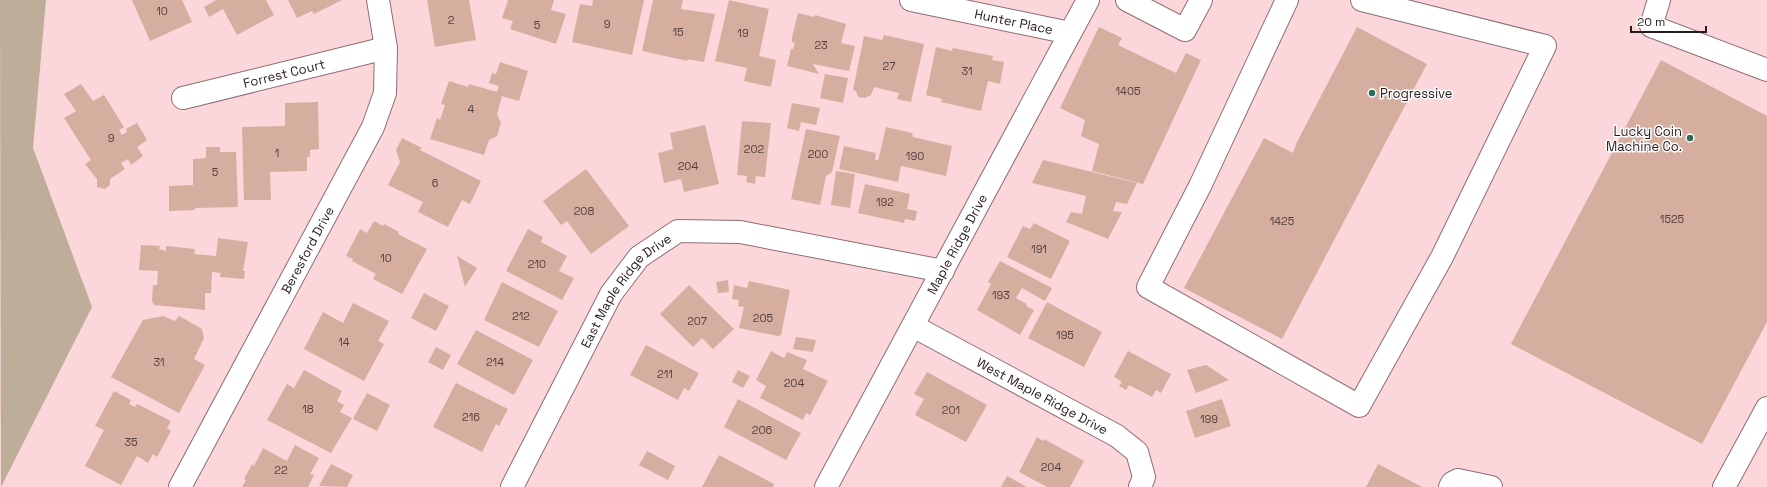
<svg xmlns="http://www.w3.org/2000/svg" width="1767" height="487" font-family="'Space Grotesk',sans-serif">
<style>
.green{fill:#bdad99}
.building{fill:#d6ae9f}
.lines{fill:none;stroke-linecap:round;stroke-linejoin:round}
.minor-casing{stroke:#8e6e72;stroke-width:24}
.minor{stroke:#fff;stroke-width:22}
.poi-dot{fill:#2d6c5a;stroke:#fff;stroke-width:1.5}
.labels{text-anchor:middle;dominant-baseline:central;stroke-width:3;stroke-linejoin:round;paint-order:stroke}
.number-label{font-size:11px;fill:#533f3d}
.street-label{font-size:13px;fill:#271a1c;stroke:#fff}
.poi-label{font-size:13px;fill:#271a1c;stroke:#fff;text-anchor:start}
</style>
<rect width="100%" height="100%" fill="#fbd6da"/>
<!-- green -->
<polygon class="green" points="0,0 46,0 33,148 92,307 1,487"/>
<!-- building -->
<g class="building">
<polygon points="132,0 182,0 192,22 150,41"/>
<polygon points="216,0 266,0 274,15 237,35 223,9 209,17 204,7"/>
<polygon points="288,0 342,0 314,14 312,11 297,18"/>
<polygon points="427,0 469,0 476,40 435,47"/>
<polygon points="508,0 554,0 551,10 566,14 556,44 510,29 513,21 502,18"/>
<polygon points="593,0 644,0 632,55 572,42 580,4 592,6"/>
<polygon points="653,0 683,0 681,9 715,14 704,62 687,59 688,61 642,51"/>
<polygon points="729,0 769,9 759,56 776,60 771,87 744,81 747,68 715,61"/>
<polygon points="798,13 814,17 815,15 846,24 841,43 855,46 849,71 813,64 819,74 787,66 791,49 793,49 795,43 792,42 792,37"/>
<polygon points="1099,27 1122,38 1118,45 1176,73 1186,53 1201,60 1143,184 1092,171 1099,144 1081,136 1085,120 1060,108"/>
<polygon points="1357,27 1427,64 1282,339 1184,288 1264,138 1293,153 1296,144"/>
<polygon points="884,35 924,44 911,102 897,99 899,93 874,87 871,95 865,98 858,97 856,91 853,90 864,36 882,40"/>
<polygon points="936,47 952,51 953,48 993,56 992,60 1004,62 1000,84 988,81 981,111 941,102 942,99 926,95"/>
<polygon points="1661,60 1767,116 1767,322 1702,444 1511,344"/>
<polygon points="500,62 528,71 519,101 502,96 497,114 501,123 497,136 489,140 484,155 430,139 437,118 440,120 445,105 441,104 449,81 468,87 469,84 497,92 499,86 489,83 492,73 496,74"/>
<polygon points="825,74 848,78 843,103 820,98"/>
<polygon points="81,84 93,101 104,95 124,127 119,130 122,135 127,132 126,129 137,123 147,140 137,147 143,156 131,165 128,159 121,163 125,169 110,179 110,185 105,189 97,187 97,179 85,164 91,160 64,118 76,111 64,94"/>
<polygon points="318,102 319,149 310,150 310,157 307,157 307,171 270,172 271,200 244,200 242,127 285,126 285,103"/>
<polygon points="792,103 820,108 816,125 801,122 799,131 787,128"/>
<polygon points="742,121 771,123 765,177 756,176 755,184 746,182 747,176 737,175"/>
<polygon points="705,125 719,184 684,192 681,179 664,183 658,153 673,149 670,133"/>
<polygon points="886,127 912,133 913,137 952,146 946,176 901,166 898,182 839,169 844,146 876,153 875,159 878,161"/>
<polygon points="806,129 840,136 832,172 826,176 820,205 791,199"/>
<polygon points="402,138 422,148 420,150 481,181 470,204 462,200 448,227 418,212 423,202 388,185 400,162 396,150"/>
<polygon points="206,147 220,147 220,152 236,152 238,207 195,208 195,210 169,211 169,186 193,185 193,159 206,158"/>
<polygon points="1043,160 1137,183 1127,204 1116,202 1113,211 1122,212 1108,239 1066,222 1071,212 1082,214 1086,196 1032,183"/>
<polygon points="586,169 629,226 591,254 567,221 561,225 543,201"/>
<polygon points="836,171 855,174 850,208 831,205"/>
<polygon points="865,184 910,194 907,209 917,211 915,221 905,219 904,223 858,213"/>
<polygon points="374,221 383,226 384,224 399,232 398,234 427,249 402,294 373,279 376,274 352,261 353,259 346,256 360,229 367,233"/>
<polygon points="1034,223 1070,241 1051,279 1007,257 1023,226 1030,229"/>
<polygon points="528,229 543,237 541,242 567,256 559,271 574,278 562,300 506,271"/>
<polygon points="218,238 248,242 243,271 245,271 244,279 220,277 221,273 212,272 211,293 205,293 205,310 154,305 152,301 153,285 157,285 158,271 139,270 141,245 160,246 159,249 166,251 166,246 195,249 194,254 216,256"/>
<polygon points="457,256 477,268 465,287"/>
<polygon points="1000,261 1052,288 1045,301 1022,288 1016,298 1027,304 1026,306 1034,310 1020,335 977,310 991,284 988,282"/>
<polygon points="728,280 729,292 718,293 716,282"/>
<polygon points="749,281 790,290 781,335 778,336 739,328 744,307 738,306 739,300 732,299 734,285 747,288"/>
<polygon points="502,282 558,311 539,347 484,320"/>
<polygon points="689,285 734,329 713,349 702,338 693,347 660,314"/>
<polygon points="424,293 449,306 436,331 411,318"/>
<polygon points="1047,302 1102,332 1084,367 1028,338"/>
<polygon points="353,303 389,321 378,341 384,344 364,381 304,349 323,312 343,323"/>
<polygon points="163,316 175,321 179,316 202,329 204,338 194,359 205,365 179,413 111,377 143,320"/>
<polygon points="476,330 533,360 514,395 457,364"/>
<polygon points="796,337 816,340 813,352 793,349"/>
<polygon points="646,345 699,373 689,391 684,388 678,400 630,375"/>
<polygon points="436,347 451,355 443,370 428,362"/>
<polygon points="771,351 784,358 787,352 807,360 803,369 828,381 810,415 806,413 803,420 760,398 766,386 756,380"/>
<polygon points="1128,351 1171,374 1161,393 1156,390 1152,397 1129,385 1126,390 1119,386 1122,382 1114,377"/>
<polygon points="1206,365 1229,380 1196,393 1187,370"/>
<polygon points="304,370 342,391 337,401 344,405 340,412 352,418 331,453 267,420 287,384 294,388"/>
<polygon points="738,370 750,376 743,388 732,382"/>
<polygon points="927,372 987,405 966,442 915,415 924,399 914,394"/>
<polygon points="456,383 508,409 499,426 496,424 482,452 433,427"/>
<polygon points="114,391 131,400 129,404 135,407 137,404 171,421 167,428 171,431 157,457 153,454 148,463 137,456 121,485 85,466 104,430 95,426"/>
<polygon points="367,393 390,405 377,431 353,419"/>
<polygon points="738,399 801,433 786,460 724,427"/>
<polygon points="1222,399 1231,426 1195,438 1186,411"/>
<polygon points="1037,437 1043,441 1044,439 1084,461 1070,487 1047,487 1019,472"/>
<polygon points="295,445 319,458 310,474 314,475 308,487 242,487 246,480 244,479 252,464 254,466 263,448 287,461"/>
<polygon points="647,451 675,466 668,480 639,465"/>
<polygon points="719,455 774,484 773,487 702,487"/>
<polygon points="331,464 353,475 347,487 319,486"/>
<polygon points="1378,464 1422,487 1366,487"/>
<polygon points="1007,476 1027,487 1001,487"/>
</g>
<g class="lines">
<!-- minor casing -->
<g class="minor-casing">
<g id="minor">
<path id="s1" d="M911,0L1070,33"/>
<polyline points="1127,0 1185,30 1201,0"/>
<polyline points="1287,0 1200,186 1148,287 1359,406 1442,257 1545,46 1362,0"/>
<polyline points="1659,0 1651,26 1767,70"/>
<path id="s2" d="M183,98L386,48"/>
<path id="s3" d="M913,326L1117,436L1137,452L1144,477L1140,487"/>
<path id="s4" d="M180,487L373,127L385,93L386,48L378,0"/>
<path id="s5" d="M512,487L611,294L639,257L678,231L740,232L943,271"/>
<path id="s6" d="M826,487L1088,0"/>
<polyline points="1450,487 1452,483 1458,480 1491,487"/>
<polyline points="1724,487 1767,408"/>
</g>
</g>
<!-- minor -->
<use href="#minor" class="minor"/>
</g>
<!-- markers -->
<g class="poi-dot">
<circle cx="1372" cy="93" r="4"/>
<circle cx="1690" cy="138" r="4"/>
</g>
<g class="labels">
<!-- number labels -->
<g class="number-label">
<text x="162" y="11">10</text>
<text x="451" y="20">2</text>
<text x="607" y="24">9</text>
<text x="537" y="25">5</text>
<text x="678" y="32">15</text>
<text x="743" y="33">19</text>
<text x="821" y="45">23</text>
<text x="889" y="66">27</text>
<text x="967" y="71">31</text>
<text x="1128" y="91">1405</text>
<text x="471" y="109">4</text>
<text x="111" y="138">9</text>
<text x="754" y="149">202</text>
<text x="277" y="153">1</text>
<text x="818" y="154">200</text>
<text x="915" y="156">190</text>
<text x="688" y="166">204</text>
<text x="215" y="172">5</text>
<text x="435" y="183">6</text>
<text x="885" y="202">192</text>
<text x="584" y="211">208</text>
<text x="1672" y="219">1525</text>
<text x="1282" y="221">1425</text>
<text x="1039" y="249">191</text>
<text x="386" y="258">10</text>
<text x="537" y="264">210</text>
<text x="1001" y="295">193</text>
<text x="521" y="316">212</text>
<text x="763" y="318">205</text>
<text x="697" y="321">207</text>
<text x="1065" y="335">195</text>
<text x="344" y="342">14</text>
<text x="159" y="362">31</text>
<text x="495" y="362">214</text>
<text x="665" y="374">211</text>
<text x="794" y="383">204</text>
<text x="308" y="409">18</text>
<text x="951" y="410">201</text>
<text x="471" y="417">216</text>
<text x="1209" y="419">199</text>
<text x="762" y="430">206</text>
<text x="131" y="442">35</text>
<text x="1051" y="467">204</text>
<text x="281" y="470">22</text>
</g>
<!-- street labels -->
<g class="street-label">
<text stroke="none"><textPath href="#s1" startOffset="105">Hunter Place</textPath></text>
<text stroke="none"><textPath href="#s2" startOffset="104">Forrest Court</textPath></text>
<text stroke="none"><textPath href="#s6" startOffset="276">Maple Ridge Drive</textPath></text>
<text stroke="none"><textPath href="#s4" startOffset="269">Beresford Drive</textPath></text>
<text stroke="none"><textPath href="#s5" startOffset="229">East Maple Ridge Drive</textPath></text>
<text stroke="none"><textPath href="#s3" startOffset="147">West Maple Ridge Drive</textPath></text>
</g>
<!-- poi labels -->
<g class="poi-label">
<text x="1380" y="93">Progressive</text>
<text x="1682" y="131" text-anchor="end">Lucky Coin<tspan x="1682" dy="15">Machine Co.</tspan></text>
</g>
</g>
<!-- scale -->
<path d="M1631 26v6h75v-6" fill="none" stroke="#271a1c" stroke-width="2"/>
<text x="1637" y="26" font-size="12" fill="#271a1c" stroke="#ffffff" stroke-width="3" paint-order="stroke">20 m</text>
</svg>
